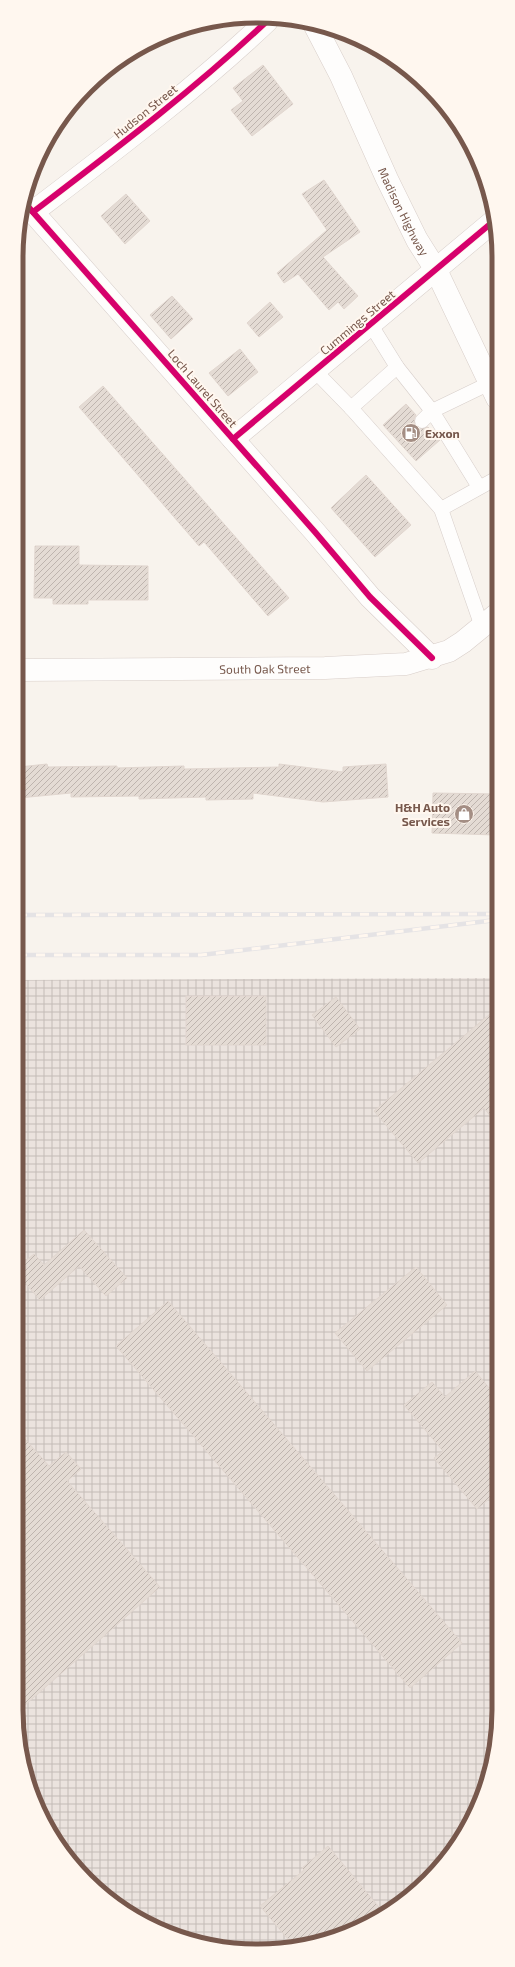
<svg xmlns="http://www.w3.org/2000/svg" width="515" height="1967" font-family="'Exo 2',sans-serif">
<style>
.industrial{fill:url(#industrial-grid)}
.building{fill:url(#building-hatch);stroke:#e1d6cf}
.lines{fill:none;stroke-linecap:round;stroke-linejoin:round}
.service-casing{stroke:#d7ceca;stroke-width:15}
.minor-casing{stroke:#d7ceca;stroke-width:23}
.secondary-casing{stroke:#d8cec9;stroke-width:23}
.service{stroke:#fefdfc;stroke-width:14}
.minor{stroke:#fefdfc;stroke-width:22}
.secondary{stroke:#fefdfc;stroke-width:22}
.rail-casing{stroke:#e5e3e5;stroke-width:4.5}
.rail{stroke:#fff7ef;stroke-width:3;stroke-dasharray:9;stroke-linecap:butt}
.cycleway-casing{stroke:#fff7ef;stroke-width:8}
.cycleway{stroke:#d6006c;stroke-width:6}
.labels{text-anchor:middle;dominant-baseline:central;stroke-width:4;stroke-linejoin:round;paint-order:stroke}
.street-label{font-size:12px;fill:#77584c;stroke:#fff7ef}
.poi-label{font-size:12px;font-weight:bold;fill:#77584c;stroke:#fff7ef;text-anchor:start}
.rim{fill:none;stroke:#77584c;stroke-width:5}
</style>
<defs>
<pattern id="industrial-grid" width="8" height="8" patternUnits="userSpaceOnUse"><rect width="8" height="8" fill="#ebe3de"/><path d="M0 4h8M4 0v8" fill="none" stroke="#c3bbb6"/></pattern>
<pattern id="building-hatch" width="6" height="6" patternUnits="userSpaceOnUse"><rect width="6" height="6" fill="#e4dbd4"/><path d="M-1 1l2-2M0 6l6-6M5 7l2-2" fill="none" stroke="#beb4ae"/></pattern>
</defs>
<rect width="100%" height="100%" fill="#f8f3ed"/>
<!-- industrial -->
<polygon class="industrial" points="496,978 494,1756 458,1843 404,1901 320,1943 241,1950 150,1926 76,1869 34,1802 16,1709 18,980"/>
<!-- building -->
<g class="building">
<polygon points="263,65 293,104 252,136 231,110 243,101 233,88"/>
<polygon points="324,180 360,232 323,257 358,296 344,309 338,302 329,310 298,274 284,283 277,273 327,230 302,194"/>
<polygon points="126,194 150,221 125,244 101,216"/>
<polygon points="172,296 193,319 171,339 150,315"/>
<polygon points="270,302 283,317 259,337 247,323"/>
<polygon points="240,349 258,372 228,396 209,373"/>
<polygon points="103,386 289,598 268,616 204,542 199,546 79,407"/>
<polygon points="406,404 416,415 414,419 416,427 420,429 428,427 440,440 416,461 383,425"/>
<polygon points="366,475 411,525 375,557 331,508"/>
<polygon points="35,546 79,546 79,565 148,566 148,600 88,600 88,604 53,604 53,598 34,598"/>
<polygon points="47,764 48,767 117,766 117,768 184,766 184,769 279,767 279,764 343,772 343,767 386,764 388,797 323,802 253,793 253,799 206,800 206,797 139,799 139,796 71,797 71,793 19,798 19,767"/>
<polygon points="433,793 496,794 496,835 432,833"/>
<rect x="186" y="996" width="80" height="49"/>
<polygon points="336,997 360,1029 336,1047 312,1015"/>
<polygon points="496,1009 495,1122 484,1108 418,1163 374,1111"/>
<polygon points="84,1230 127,1278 106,1296 79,1266 40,1300 17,1274 17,1268 34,1254 44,1265"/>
<polygon points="416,1267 447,1305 367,1371 335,1333"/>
<polygon points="168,1301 462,1643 410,1688 116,1346"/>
<polygon points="475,1371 495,1395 495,1494 477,1509 434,1458 443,1451 404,1405 432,1382 445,1397"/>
<polygon points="17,1430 49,1466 66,1452 81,1469 67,1481 160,1587 17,1712"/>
<polygon points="328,1846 383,1912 320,1943 293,1945 260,1906 304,1870 302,1868"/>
</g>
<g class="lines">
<!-- service casing -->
<g class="service-casing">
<g id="service">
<polyline points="397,367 432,411 490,383"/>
<polyline points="315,371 351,408 397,367 371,325"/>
<polyline points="351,408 441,509 482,627"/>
<polyline points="422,421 432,411 479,487"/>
<polyline points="441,509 497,478"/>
</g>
</g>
<!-- minor casing -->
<g class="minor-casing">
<g id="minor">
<polyline points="24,202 315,532 370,597 432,658"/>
<path d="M33,212C113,151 194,90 267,21"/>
<polyline points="233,439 495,220"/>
</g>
</g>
<!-- secondary casing -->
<g class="secondary-casing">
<g id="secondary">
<path id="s1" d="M314,24L341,76L387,179L417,240L436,270L497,398"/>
<path id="s2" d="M19,670L325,668L406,664L449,651L463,642L496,615"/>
</g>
</g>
<!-- service -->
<use href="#service" class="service"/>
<!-- minor -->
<use href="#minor" class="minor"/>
<!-- secondary -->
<use href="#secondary" class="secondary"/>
<!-- rail casing -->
<g class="rail-casing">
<g id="rail">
<polyline points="18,915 496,914"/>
<polyline points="18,955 201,955 496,920"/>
</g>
</g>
<!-- rail -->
<use href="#rail" class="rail"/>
<!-- cycleway casing -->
<g class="cycleway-casing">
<g id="cycleway">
<polyline points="24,202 315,532 370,597 432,658"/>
<path d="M33,212C113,151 194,90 267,21"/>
<polyline points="233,439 495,220"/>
</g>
</g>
<!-- cycleway -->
<use href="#cycleway" class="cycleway"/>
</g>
<!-- icons -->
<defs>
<g id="fuel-disc" transform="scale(1)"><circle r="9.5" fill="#a48e84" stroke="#fff7ef"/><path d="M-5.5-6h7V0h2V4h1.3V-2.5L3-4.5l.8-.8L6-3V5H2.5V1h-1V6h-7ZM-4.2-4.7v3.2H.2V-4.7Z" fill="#fff"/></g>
<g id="shop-disc" transform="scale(1)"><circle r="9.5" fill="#a48e84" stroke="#fff7ef"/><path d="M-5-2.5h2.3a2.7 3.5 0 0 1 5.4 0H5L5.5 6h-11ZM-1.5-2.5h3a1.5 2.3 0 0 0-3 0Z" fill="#fff"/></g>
</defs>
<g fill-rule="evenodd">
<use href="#fuel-disc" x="411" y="433"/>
<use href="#shop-disc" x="464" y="814"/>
</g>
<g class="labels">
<!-- street labels -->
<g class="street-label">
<text transform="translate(145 111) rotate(-39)">Hudson Street</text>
<text stroke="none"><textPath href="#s1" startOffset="208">Madison Highway</textPath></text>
<text transform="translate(357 322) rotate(-40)">Cummings Street</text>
<text transform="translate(203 388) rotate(49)">Loch Laurel Street</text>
<text stroke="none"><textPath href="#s2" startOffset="246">South Oak Street</textPath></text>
</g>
<!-- poi labels -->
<g class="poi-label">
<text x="425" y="433">Exxon</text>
<text x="450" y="807" text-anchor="end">H&amp;H Auto<tspan x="450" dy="14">Services</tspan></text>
</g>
</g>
<!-- crop -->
<path d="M0 0H515V1967H0ZM257 23H258A234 234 0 0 1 492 257V1710A234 234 0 0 1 258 1944H257A234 234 0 0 1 23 1710V257A234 234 0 0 1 257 23Z" fill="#fff7ef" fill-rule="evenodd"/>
<path class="rim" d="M257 23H258A234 234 0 0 1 492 257V1710A234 234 0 0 1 258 1944H257A234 234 0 0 1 23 1710V257A234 234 0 0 1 257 23Z"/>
</svg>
